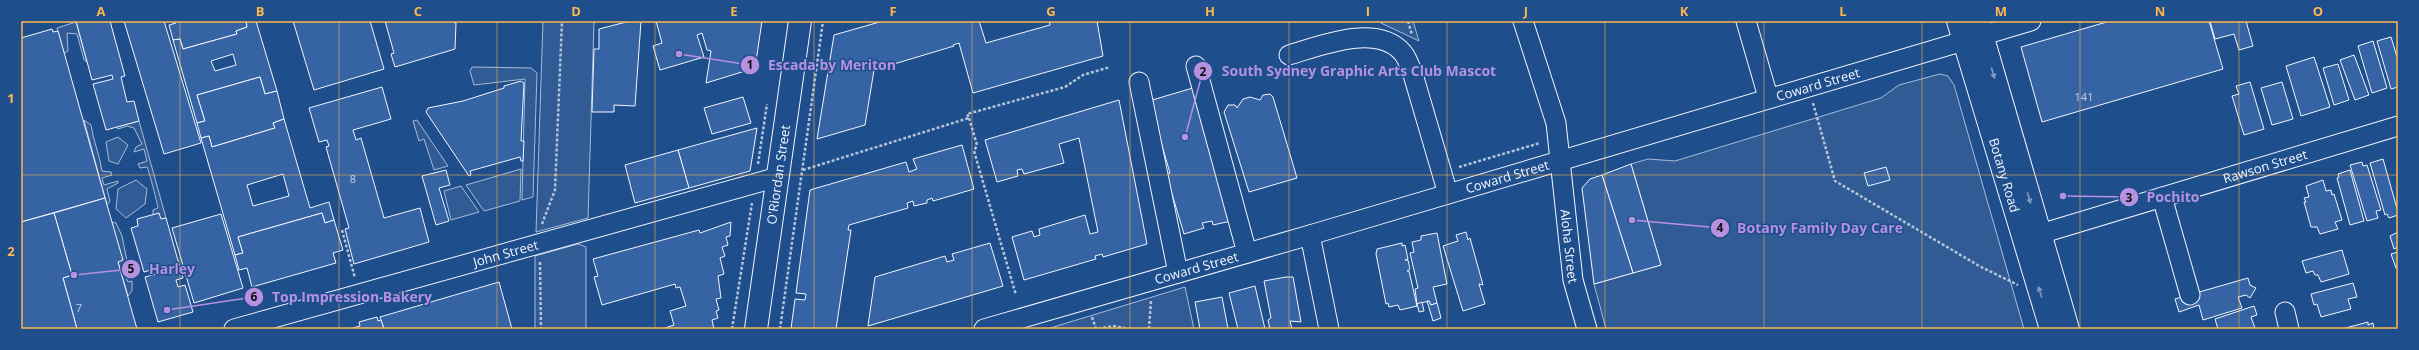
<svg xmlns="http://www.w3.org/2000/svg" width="2419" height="350" font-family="'Open Sans',sans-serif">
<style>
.green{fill:#305b95;stroke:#a8bbd7}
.building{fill:#3563a3;stroke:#f2f6ff;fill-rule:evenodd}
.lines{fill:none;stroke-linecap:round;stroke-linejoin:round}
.minor-casing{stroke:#f2f6ff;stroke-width:21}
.major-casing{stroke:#f2f6ff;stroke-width:24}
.path{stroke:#b3c4dc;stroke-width:2.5;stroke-dasharray:3 2;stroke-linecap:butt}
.minor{stroke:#1f4e8c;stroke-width:19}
.major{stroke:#1f4e8c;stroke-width:22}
.oneway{fill:#7e9ac0}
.grid{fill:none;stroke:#ffb74d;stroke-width:1;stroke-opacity:0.55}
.labels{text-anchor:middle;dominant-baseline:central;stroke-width:3;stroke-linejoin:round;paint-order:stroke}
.number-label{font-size:11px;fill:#c3d1e8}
.street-label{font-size:13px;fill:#f2f6ff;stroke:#1f4e8c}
.leader{fill:none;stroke:#b691df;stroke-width:1.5}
.callout-dot{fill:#b691df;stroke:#1f4e8c;stroke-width:1.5}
.mark-label{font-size:12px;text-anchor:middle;font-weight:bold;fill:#111}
.callout-label{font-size:14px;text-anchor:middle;font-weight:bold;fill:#b691df;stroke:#1f4e8c;stroke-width:3;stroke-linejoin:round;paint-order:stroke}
.neatline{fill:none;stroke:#ffb74d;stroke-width:1.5}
.grid-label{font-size:13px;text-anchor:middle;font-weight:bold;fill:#ffb74d}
</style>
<rect width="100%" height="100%" fill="#1f4e8c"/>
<!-- green -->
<g class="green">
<polygon points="543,21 594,21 588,218 536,232"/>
<polygon points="1380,21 1413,21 1419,41 1381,23"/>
<polygon points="76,22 87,62 84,60 77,34 67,33 68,51 64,53 57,28"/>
<polygon points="472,67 531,68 537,73 533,197 522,200 525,79 474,85 470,71"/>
<polygon points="1940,74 1948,76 1954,85 2024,329 1606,329 1594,284 1661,265 1631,164 1648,159 1675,161 1881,98 1899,85"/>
<path d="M84,120L91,125C93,141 100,155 102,171L111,172L112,175L102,178L104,185L118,181V183L107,189L110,201L107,205Z"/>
<polygon points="417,120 448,166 434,170 424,139 419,141 413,121"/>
<path d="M139,121L166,218L161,219L153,215V210L158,208C158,206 149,170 147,167L140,168L138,164L147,161L144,149L134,152L136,147L142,144L134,128L127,126L118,129L116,127Z"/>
<polygon points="118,137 128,145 118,164 109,161 106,142"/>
<polygon points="521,169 520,201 484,211 466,185"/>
<polygon points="136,180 147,189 145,204 126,218 116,209 118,189"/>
<polygon points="461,186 479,212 451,220 444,191"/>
<polygon points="112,222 116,223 122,236 128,266 122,268 128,282 132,281 132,291 128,296 118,262"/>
<polygon points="578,244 586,247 586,329 535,329 535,256"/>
<polygon points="1185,287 1194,329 1047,329"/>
</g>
<!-- building -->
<g class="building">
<polygon points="110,21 125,76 121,77 127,102 134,101 139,121 106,130 93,84 113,79 112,75 92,80 76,21"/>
<polygon points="124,21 164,21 201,143 164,154"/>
<polygon points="175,21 246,21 247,27 236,31 237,34 183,49 180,39 173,40 169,25 176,23"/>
<path d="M246,21H256L277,91L265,94L260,77L197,95L205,121L197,123L173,40L180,39L183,49L237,34L236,31L247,27ZM233,54L236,65L215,71L211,61Z"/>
<polygon points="293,21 370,21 384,69 314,90"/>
<polygon points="385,21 451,21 456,23 455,49 395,67 391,54 394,53"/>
<polygon points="630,21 641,21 635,106 614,105 614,112 592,112 594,49 599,49 599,29"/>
<polygon points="656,21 762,21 755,68 706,83 711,51 707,50 702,33 697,35 704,57 660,70 653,46 662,43"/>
<polygon points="883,21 979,21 986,43 1050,25 1049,21 1097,21 1103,56 973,93 959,43 953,45 954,46 874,70 865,125 817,139 834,35"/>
<polygon points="2110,21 2209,21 2223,69 2042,122 2021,47"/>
<polygon points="2210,21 2246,21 2253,46 2239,50 2234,34 2215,39"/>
<polygon points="52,29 53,32 58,31 105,198 21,222 21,38"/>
<polygon points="2391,37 2398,60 2398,87 2391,89 2377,41"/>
<polygon points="2373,41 2387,88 2372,93 2358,46"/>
<polygon points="2354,55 2369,95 2355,100 2340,60"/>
<polygon points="2314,57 2330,107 2301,116 2286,66"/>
<polygon points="2338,64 2349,100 2334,105 2323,68"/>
<polygon points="260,77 265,94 277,91 284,119 273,123 275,128 212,147 209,136 201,138 197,123 205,121 197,95"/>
<polygon points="521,81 524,83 521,141 524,141 523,161 521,161 520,157 470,171 471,175 469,176 426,112 428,108 463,101 504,88 504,86"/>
<polygon points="2250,82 2264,129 2244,135 2232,96 2239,94 2236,86"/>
<polygon points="2282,82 2293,119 2272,125 2261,88"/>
<polygon points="382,87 391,119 353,130 356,140 361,138 384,218 420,208 429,242 354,264 345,229 349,228 326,147 329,146 327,140 319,142 309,108"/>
<polygon points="1196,87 1231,221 1213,225 1212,221 1202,223 1204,228 1184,234 1166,174 1170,173 1149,101"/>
<polygon points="1270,94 1273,97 1297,178 1249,192 1224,112 1228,105 1235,105 1237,108 1243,99 1250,97 1260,100 1263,95"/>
<polygon points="743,97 751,123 712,134 704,108"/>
<polygon points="1119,100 1147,244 1103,257 1102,254 1095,256 1096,259 1024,280 1012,237 1032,231 1034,237 1040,235 1039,229 1085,215 1090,234 1098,232 1079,138 1059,144 1064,163 1024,174 1022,169 1017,170 1018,176 997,182 985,140"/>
<path d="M284,119L310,208L329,202L334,220L325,223L322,213L238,237L243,253L235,255L201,138L209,136L212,147L275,128L273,123ZM283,174L289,196L253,206L247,185Z"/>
<polygon points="757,128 750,171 689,188 678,150"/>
<polygon points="962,145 974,189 933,201 932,198 927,200 927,203 914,206 913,201 907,203 908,208 849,225 848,230 851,230 836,329 791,329 795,299 805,300 806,294 796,293 810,190 906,162 909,172 917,169 913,159"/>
<polygon points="678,150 689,188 635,203 625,165"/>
<polygon points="2383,159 2398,212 2398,215 2389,218 2387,214 2385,215 2370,163"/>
<polygon points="2362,162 2363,166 2367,165 2381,210 2376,211 2378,218 2367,221 2350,165"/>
<polygon points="1631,164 1661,265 1633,273 1602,175"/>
<polygon points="1886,167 1890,180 1868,186 1864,173"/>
<polygon points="446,170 450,185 439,188 449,221 436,225 422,176"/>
<polygon points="2350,170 2364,221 2350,225 2337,178 2339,177 2338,174"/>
<polygon points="1602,175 1633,273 1594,284 1582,188 1590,179"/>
<polygon points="2323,180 2326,191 2331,190 2332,195 2334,194 2342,220 2335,222 2338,229 2320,234 2317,227 2311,227 2304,202 2306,202 2304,198 2309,197 2306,186"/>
<polygon points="105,198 123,260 118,262 137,329 77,329 63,278 72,275 54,213"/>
<polygon points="54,213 72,275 63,278 77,329 21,329 21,222"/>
<polygon points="159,213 161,219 166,218 183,278 176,280 178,287 185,285 193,312 158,322 145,277 163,272 161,267 144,272 131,228 138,226 137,219"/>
<polygon points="322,213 325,223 334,220 343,250 333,253 336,263 252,287 247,268 239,270 235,255 243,253 238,237"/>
<polygon points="221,214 243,288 194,303 172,228"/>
<polygon points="731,222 730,236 726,237 728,245 722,247 725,256 720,258 724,274 718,276 721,298 716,299 719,310 716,311 718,318 712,320 714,329 662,329 674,325 670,311 686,306 680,287 676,288 675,284 602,305 594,277 598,276 593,259 699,230 700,233"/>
<polygon points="1466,232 1468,240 1470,238 1483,285 1479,284 1485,304 1463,311 1443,246 1458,241 1456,235"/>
<polygon points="2398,232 2398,247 2394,249 2390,236"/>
<polygon points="1437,233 1447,284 1433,287 1437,303 1431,305 1429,301 1417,304 1415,289 1418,288 1410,253 1414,252 1412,242 1421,240 1421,236"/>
<polygon points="990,243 1003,286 868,326 875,277 945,256 947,262 954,260 952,254"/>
<polygon points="1402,243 1402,246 1405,245 1408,259 1405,260 1408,260 1410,269 1407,271 1409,271 1417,306 1400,310 1398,305 1389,307 1388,303 1386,304 1376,254 1377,249"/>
<polygon points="2342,250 2349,274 2321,282 2318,275 2315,275 2313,271 2306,273 2302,261"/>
<polygon points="2398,252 2398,268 2396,268 2391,254"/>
<polygon points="1286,277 1293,277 1301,322 1290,321 1292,329 1270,329 1268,320 1271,318 1264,281"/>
<polygon points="2248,278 2250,285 2256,288 2250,298 2246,295 2238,297 2242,308 2203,320 2199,305 2179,312 2175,299"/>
<polygon points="499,282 512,329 384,329 380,317"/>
<polygon points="2353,283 2357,297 2348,299 2351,309 2321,317 2317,304 2314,305 2311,294"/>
<polygon points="1255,286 1265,329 1238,329 1229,293"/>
<polygon points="1222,297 1228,329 1200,329 1195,302"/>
<polygon points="1427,301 1429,301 1431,305 1437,303 1441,318 1433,321"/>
<polygon points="1422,302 1424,311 1419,312 1417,304"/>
<polygon points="2254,306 2257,315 2251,317 2255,328 2218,329 2215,319"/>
<polygon points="377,317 378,321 381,320 384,329 349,329 360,326 359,322"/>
<polygon points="2368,322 2368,325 2373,323 2374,329 2342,329"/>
</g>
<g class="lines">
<!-- minor casing -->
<g class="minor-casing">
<g id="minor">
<path id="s1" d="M1523,21L1556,123L1573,280L1587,329"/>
<polyline points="1746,21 1768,97"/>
<path d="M1289,55C1320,46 1376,23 1402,52C1407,57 1409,65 1412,71L1448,194"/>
<polyline points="1196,66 1247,253"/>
<polyline points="1139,82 1178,273"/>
<polyline points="2162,197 2190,295"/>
<path id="s2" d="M2040,234L2398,126"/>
<polyline points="1310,235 1329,329"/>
<polyline points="2285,312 2289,329"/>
<path id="s3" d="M234,329L778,177"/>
<path id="s4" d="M984,329L1310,235L2031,21"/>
</g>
</g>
<!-- major casing -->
<g class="major-casing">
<g id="major">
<path id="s5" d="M1958,21L2051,329"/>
<polyline points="1978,21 2068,329"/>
<path id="s6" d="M756,329L800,21"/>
</g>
</g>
<!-- path -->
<g class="path">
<polyline points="1408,21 1412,35"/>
<polyline points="1813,103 1835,181 1981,267 2018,285"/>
<polyline points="969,118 977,145 974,151 1016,295"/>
<polyline points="758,164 767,104"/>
<polyline points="1459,167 1540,143"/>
<polyline points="803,170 969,118 967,114 1065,87 1083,75 1110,67"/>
<polyline points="542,224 555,190 562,21"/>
<polyline points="342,230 355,278"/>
<polyline points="540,262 541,329"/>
<polyline points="1092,317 1096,329 1114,326 1129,329"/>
<polyline points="732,329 752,203"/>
<polyline points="780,329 823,21"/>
<polyline points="1149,329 1151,300"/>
</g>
<!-- minor -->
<use href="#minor" class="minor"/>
<!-- major -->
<use href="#major" class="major"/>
</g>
<!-- one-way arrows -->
<defs><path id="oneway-solid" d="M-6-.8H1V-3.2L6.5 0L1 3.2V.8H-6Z"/></defs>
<g class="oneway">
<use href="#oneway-solid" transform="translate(1993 73) rotate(74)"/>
<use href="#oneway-solid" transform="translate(2029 198) rotate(74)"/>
<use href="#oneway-solid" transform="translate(2040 292) rotate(-107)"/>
</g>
<!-- grid -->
<path class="grid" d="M180,21V329M339,21V329M497,21V329M655,21V329M814,21V329M972,21V329M1130,21V329M1289,21V329M1447,21V329M1605,21V329M1764,21V329M1922,21V329M2080,21V329M2239,21V329M21,175H2398"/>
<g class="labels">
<!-- number labels -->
<g class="number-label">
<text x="2084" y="96">141</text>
<text x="353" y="178">8</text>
<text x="79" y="307">7</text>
</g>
<!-- street labels -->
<g class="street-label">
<text stroke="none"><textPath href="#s4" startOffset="869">Coward Street</textPath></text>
<text stroke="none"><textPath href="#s2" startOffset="235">Rawson Street</textPath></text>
<text stroke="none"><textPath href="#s6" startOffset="156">O'Riordan Street</textPath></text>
<text stroke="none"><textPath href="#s5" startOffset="161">Botany Road</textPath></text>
<text stroke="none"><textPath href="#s4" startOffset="545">Coward Street</textPath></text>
<text stroke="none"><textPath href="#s1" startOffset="231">Aloha Street</textPath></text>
<text stroke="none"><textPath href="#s3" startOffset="282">John Street</textPath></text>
<text stroke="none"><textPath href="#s4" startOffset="221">Coward Street</textPath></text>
</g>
</g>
<!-- callouts -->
<path class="leader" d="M679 54L750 65M1185 137L1203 71M2063 196L2129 197M1632 220L1720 228M74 275L131 269M167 310L254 297"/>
<g class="callout-dot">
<circle cx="679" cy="54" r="4"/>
<circle cx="1185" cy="137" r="4"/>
<circle cx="2063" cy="196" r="4"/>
<circle cx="1632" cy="220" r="4"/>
<circle cx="74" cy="275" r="4"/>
<circle cx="167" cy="310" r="4"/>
<circle cx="750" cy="65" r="10"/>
<circle cx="1203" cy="71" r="10"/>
<circle cx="2129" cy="197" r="10"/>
<circle cx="1720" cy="228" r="10"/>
<circle cx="131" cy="269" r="10"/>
<circle cx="254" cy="297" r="10"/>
</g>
<g class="mark-label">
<text x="750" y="69">1</text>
<text x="1203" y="76">2</text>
<text x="2129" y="202">3</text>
<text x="1720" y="232">4</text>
<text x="131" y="273">5</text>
<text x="254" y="301">6</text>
</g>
<g class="callout-label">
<text x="832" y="70">Escada by Meriton</text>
<text x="1359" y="76">South Sydney Graphic Arts Club Mascot</text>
<text x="2173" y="202">Pochito</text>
<text x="1820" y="233">Botany Family Day Care</text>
<text x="172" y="274">Harley</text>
<text x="352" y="302">Top Impression Bakery</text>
</g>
<!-- border -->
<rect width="2419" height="350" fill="none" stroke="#1f4e8c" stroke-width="44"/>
<rect x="22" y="22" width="2375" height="306" class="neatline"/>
<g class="grid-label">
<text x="101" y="16">A</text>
<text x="260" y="16">B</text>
<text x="418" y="16">C</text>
<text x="576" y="16">D</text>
<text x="734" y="16">E</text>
<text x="893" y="16">F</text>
<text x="1051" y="16">G</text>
<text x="1210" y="16">H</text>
<text x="1368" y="16">I</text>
<text x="1526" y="16">J</text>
<text x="1684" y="16">K</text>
<text x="1843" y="16">L</text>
<text x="2001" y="16">M</text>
<text x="2160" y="16">N</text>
<text x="2318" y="16">O</text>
<text x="11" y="103">1</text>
<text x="11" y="256">2</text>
</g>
</svg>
